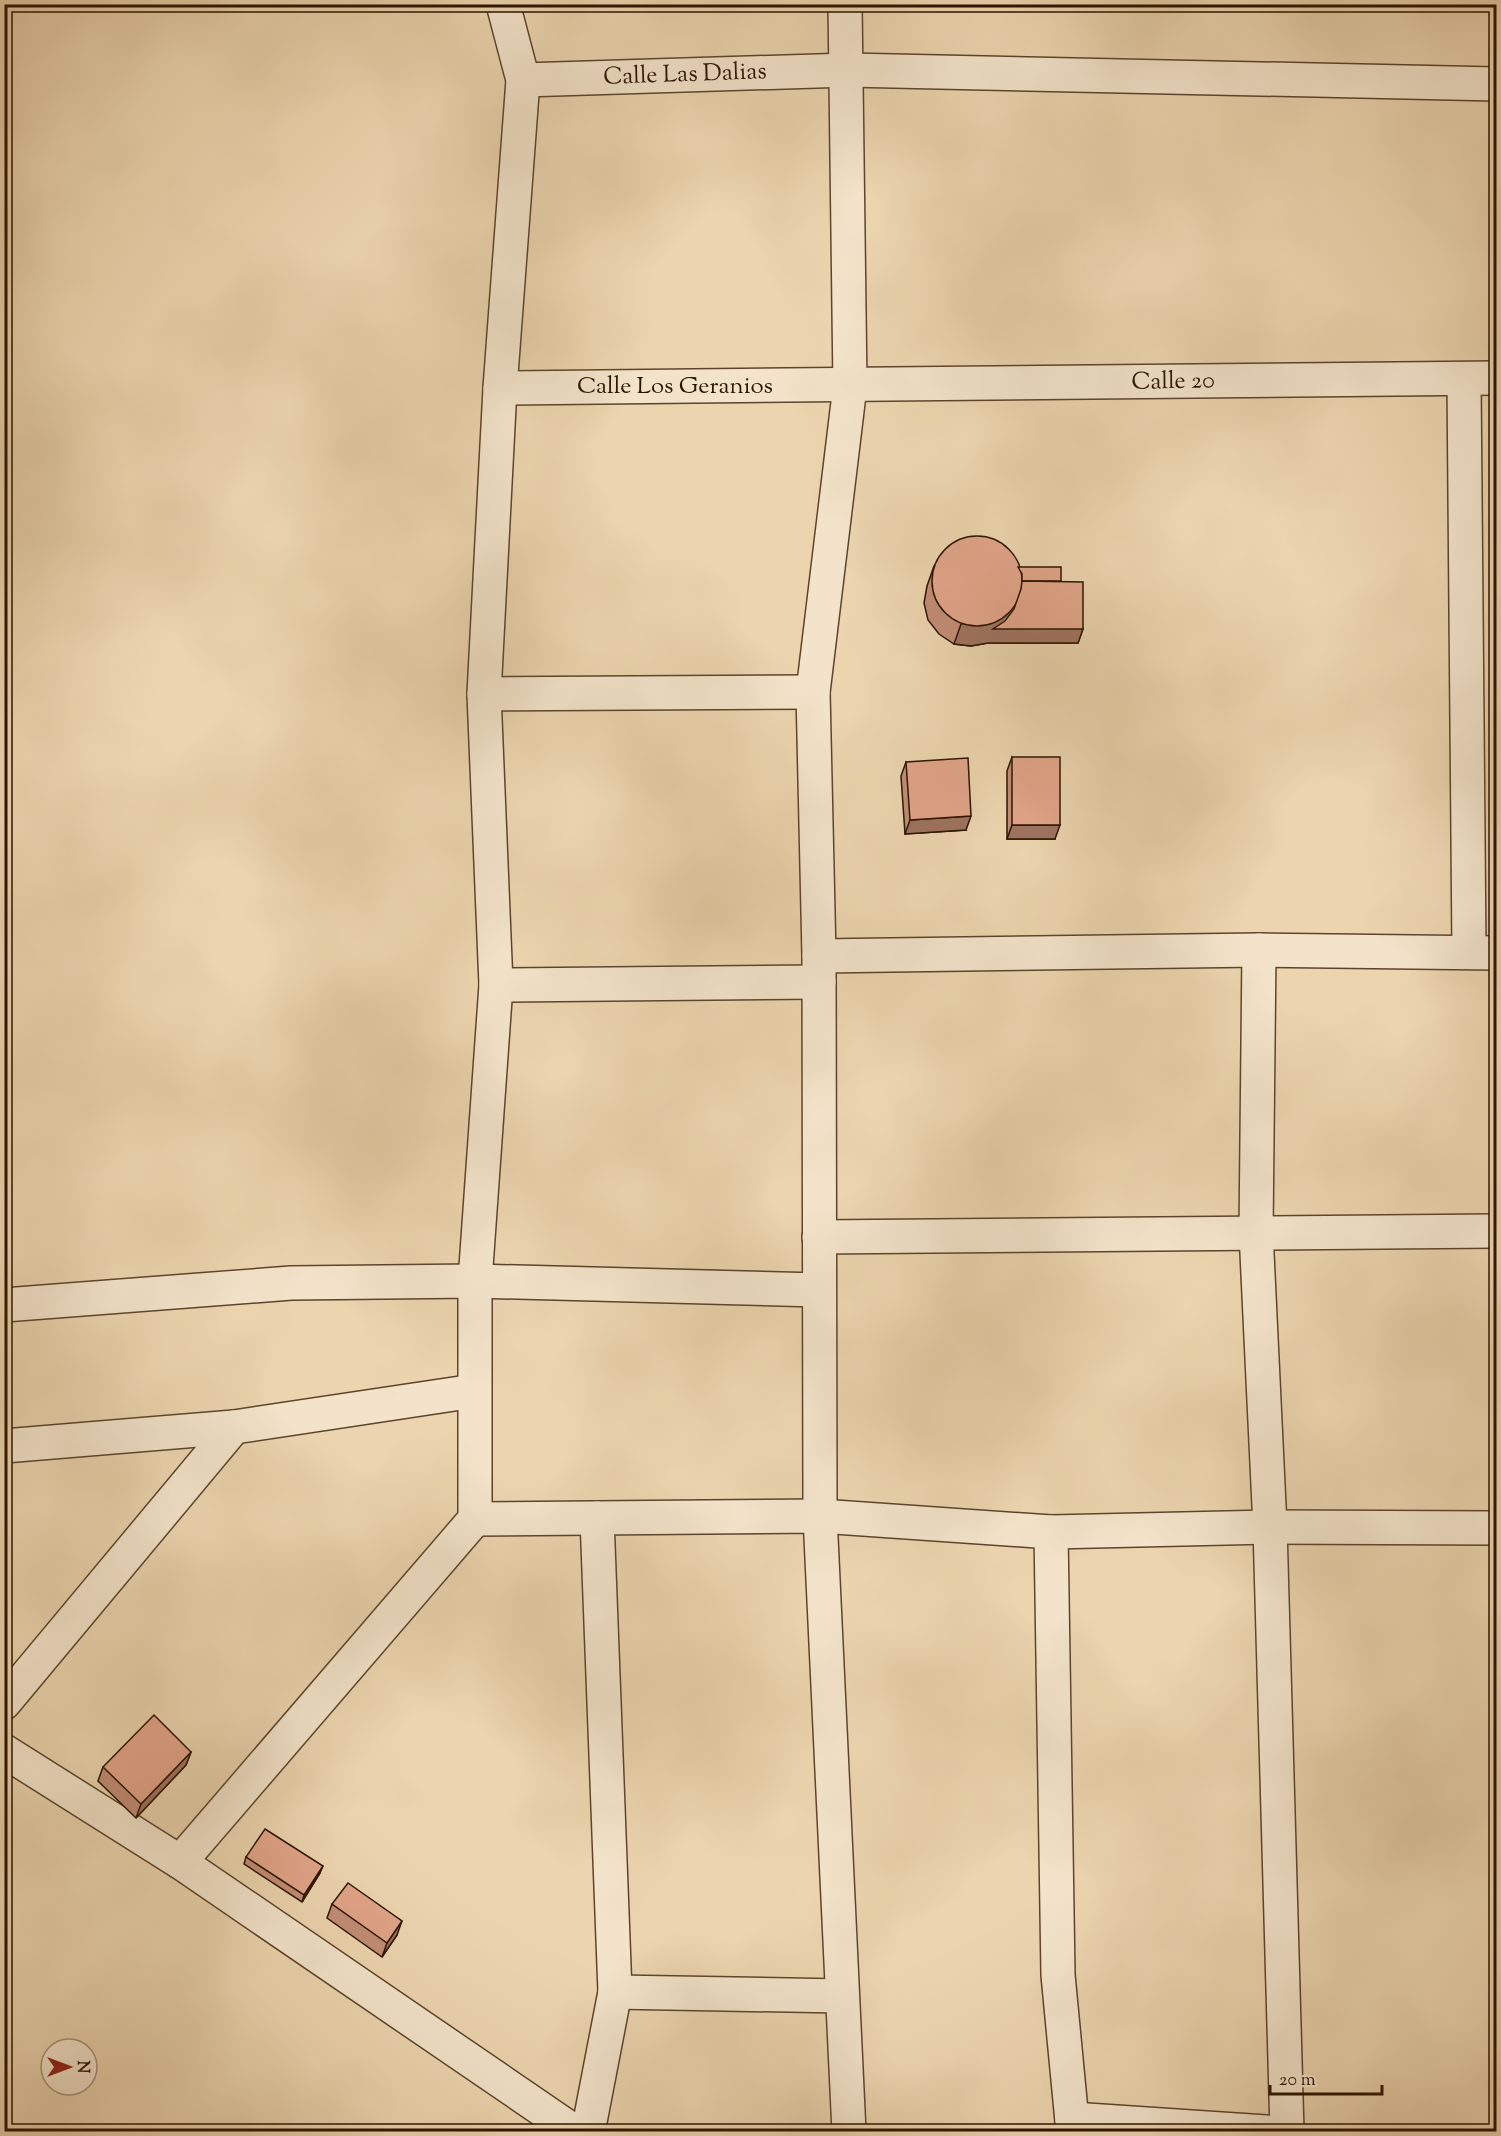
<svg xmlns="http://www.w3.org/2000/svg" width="1501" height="2136" font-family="'Sorts Mill Goudy',serif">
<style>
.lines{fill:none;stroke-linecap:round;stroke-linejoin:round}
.minor-casing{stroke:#5c452c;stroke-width:36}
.minor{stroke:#f2e3ca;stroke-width:33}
.wall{fill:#c28d76;stroke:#2c1500;stroke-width:1.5}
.shaded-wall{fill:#9e7360;stroke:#2c1500;stroke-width:1.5}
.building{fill:#e1a489;stroke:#2c1500;stroke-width:1.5}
.labels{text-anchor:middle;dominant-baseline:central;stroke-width:4.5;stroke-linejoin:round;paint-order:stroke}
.street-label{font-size:24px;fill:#2c1500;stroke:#f2e3ca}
</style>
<rect width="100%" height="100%" fill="#ebd4ae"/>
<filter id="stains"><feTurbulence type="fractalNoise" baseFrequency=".00333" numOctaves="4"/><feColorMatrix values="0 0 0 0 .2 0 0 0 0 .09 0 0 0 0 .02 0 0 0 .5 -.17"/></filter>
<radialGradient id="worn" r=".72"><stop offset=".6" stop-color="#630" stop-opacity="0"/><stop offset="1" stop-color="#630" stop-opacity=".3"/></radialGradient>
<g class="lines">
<!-- minor casing -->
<g class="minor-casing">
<g id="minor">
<polyline points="845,4 850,386 813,692 819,956 820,1516 849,2132"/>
<polyline points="523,80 848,70 1496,84"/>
<polyline points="1464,380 1469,952"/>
<polyline points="500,388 1496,378"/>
<polyline points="484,694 813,692"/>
<polyline points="1259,950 1256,1232 1270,1527 1287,2132"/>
<polyline points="819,956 1259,950 1496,953"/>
<polyline points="496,985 819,982"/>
<polyline points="819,1237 1496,1231"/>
<polyline points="4,1305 291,1283 475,1281 819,1290"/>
<polyline points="4,1446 234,1427 474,1391"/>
<polyline points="475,1519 820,1516 1051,1532 1270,1527 1496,1528"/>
<polyline points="1051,1532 1058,1975 1073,2132"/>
<polyline points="4,1703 234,1427"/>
<polyline points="4,1751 180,1862 575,2132"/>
<polyline points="180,1862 475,1519 475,1281 496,985 484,694 500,388 523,80 503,4"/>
<polyline points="615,1992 842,1996"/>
<polyline points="1072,2119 1266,2132"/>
<polyline points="588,2132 615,1992 597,1518"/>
</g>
</g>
<!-- minor -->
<use href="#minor" class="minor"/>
</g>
<!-- wall -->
<g class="wall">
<polygon points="934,566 1018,567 1061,581 1083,629 1078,643 988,643 971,646 954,644 939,634 928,620 924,603 927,586"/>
<polygon points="1012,757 1055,839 1007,839 1007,771"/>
<polygon points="906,762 966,830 905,834 901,776"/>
<polygon points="191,1752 186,1765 136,1818 98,1781 103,1767"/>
<polygon points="246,1857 320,1873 302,1902 244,1864"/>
<polygon points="332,1904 397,1935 382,1957 327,1918"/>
</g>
<!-- shaded-wall -->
<g class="shaded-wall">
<polygon points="1016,603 1083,629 1078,643 988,643 971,646 954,644 961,624"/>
<polygon points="971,816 966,830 905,834 910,820"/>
<polygon points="1012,825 1060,825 1055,839 1007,839"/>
<polygon points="191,1752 186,1765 136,1818 141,1804"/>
<polygon points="323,1866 320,1873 302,1902 304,1895"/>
<polygon points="402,1921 397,1935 382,1957 387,1943"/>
</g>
<!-- building -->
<g class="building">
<circle cx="977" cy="581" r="45"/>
<polygon points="1018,567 1061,567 1061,581 1022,581 1022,574"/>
<polygon points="1022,581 1083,582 1083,629 993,629 1005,621 1014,609 1021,589"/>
<rect x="1012" y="757" width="48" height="68"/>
<polygon points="968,758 971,816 910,820 906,762"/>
<polygon points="154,1715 191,1752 141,1804 103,1767"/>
<polygon points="265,1829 323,1866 304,1895 246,1857"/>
<polygon points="348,1883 402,1921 387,1943 332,1904"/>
</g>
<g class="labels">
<!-- street labels -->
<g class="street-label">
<text transform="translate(685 75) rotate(-2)">Calle Las Dalias</text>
<text transform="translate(1173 382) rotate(-1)">Calle 20</text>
<text x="675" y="387">Calle Los Geranios</text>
</g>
</g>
<!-- margin -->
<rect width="1501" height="2136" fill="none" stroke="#ebd4ae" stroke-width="24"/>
<rect x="6" y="6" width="1489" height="2124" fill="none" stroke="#2c1500" stroke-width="3"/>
<rect x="12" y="12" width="1477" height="2112" fill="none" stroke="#2c1500" stroke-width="1.5"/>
<!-- north arrow -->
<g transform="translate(69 2067) rotate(90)"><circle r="28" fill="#f2e3ca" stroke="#a39179" stroke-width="1.5"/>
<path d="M0-4.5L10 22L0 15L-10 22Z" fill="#8f2418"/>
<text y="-9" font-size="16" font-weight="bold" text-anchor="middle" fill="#2c1500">N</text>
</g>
<!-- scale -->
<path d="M1270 2085v9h112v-9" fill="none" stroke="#2c1500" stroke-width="3"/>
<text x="1279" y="2085" font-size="18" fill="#2c1500" stroke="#f2e3ca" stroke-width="4.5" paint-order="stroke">20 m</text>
<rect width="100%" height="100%" filter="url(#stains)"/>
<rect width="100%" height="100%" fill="url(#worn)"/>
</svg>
